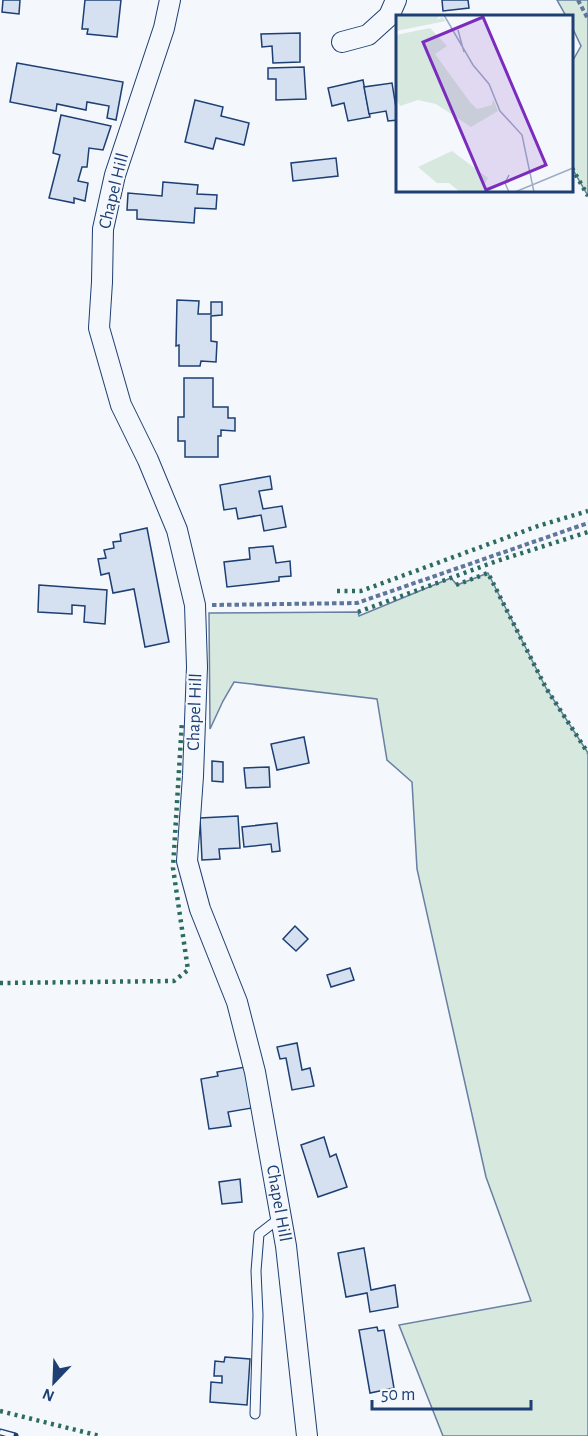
<svg xmlns="http://www.w3.org/2000/svg" width="588" height="1436" font-family="'Alegreya Sans',sans-serif">
<style>
.green{fill:#d7e8df;stroke:#687fa3;stroke-width:1.5}
.building{fill:#d5e0f0;stroke:#1d3f73;stroke-width:1.5}
.lines{fill:none;stroke-linecap:round;stroke-linejoin:round}
.service-casing{stroke:#1d3f73;stroke-width:11}
.minor-casing{stroke:#1d3f73;stroke-width:22}
.path{stroke:#5e769c;stroke-width:4;stroke-dasharray:4.5 3;stroke-linecap:butt}
.service{stroke:#f4f7fb;stroke-width:9}
.minor{stroke:#f4f7fb;stroke-width:20}
.rail-casing{stroke:#1d3f73;stroke-width:7}
.rail{stroke:#f4f7fb;stroke-width:4.5;stroke-dasharray:14;stroke-linecap:butt}
.hedge{stroke:#2c6c60;stroke-width:4.5;stroke-dasharray:3 4.5;stroke-linecap:butt}
.labels{text-anchor:middle;dominant-baseline:central;stroke-width:4.5;stroke-linejoin:round;paint-order:stroke}
.street-label{font-size:18px;fill:#1d3f73;stroke:#f4f7fb}
.inset-road{fill:none;stroke:#9eadc5;stroke-width:1.5}
.view{fill:#7b2cbf;fill-opacity:0.15;stroke:#7b2cbf;stroke-width:3}
.inset-edge{fill:none;stroke:#1d3f73;stroke-width:3}
</style>
<rect width="100%" height="100%" fill="#f4f7fb"/>
<!-- green -->
<g class="green">
<polygon points="557,0 588,0 588,196 572,168 572,62 581,46 572,27 572,16 566,16"/>
<polygon points="488,573 546,688 588,753 588,1436 443,1436 399,1325 531,1301 486,1177 417,869 412,782 387,760 377,699 234,682 223,701 210,729 209,613 358,612 359,616 451,578 457,585"/>
</g>
<!-- building -->
<g class="building">
<polygon points="3,0 20,0 19,14 2,12"/>
<polygon points="85,0 121,0 117,37 87,34 88,29 82,29"/>
<polygon points="442,0 468,0 469,8 443,11"/>
<polygon points="300,33 300,62 273,63 272,46 262,47 261,34"/>
<polygon points="17,63 123,82 116,120 107,118 109,106 87,102 86,110 57,104 56,111 10,102"/>
<polygon points="304,67 306,99 276,100 276,79 268,79 268,68"/>
<polygon points="363,80 370,117 348,121 344,103 332,106 328,88"/>
<polygon points="392,83 398,120 388,121 386,111 369,114 364,87"/>
<polygon points="195,100 223,107 221,116 249,123 244,145 216,138 213,149 185,142"/>
<polygon points="61,115 111,126 103,150 89,148 87,167 82,167 78,181 88,183 85,201 74,198 74,203 49,198 60,155 53,153"/>
<polygon points="336,158 338,176 293,181 291,163"/>
<polygon points="163,182 198,185 197,194 217,195 216,209 195,208 194,223 137,219 137,210 127,210 128,193 162,196"/>
<polygon points="177,300 199,301 198,314 211,314 211,302 222,302 222,315 211,316 211,341 217,342 216,362 201,361 200,366 179,366 179,345 176,346"/>
<polygon points="184,378 213,378 213,407 228,407 228,418 235,418 235,431 221,430 221,436 218,436 218,457 185,457 185,441 178,441 178,417 184,417"/>
<polygon points="270,476 272,489 259,491 263,509 282,506 286,527 264,531 261,515 238,519 236,508 224,510 220,485"/>
<polygon points="147,528 169,642 145,647 134,589 113,593 109,573 101,575 98,559 106,558 104,550 114,548 113,542 121,541 120,534"/>
<polygon points="273,546 276,563 290,561 291,576 279,577 279,581 227,587 224,562 250,559 249,548"/>
<polygon points="39,585 107,590 105,624 84,622 85,606 72,605 72,614 38,612"/>
<polygon points="304,737 309,763 277,770 271,744"/>
<polygon points="212,761 223,762 223,782 212,781"/>
<polygon points="269,767 270,787 246,788 244,768"/>
<polygon points="238,816 240,848 219,849 220,859 202,860 200,818"/>
<polygon points="277,823 280,851 272,852 271,844 244,847 242,827"/>
<polygon points="295,926 308,939 296,951 283,939"/>
<polygon points="350,968 354,980 331,987 327,975"/>
<polygon points="297,1043 302,1070 310,1068 314,1086 292,1090 286,1058 280,1059 277,1047"/>
<polygon points="245,1067 252,1108 228,1112 231,1126 209,1129 201,1079 218,1076 217,1072"/>
<polygon points="324,1137 330,1157 336,1154 347,1187 318,1197 301,1145"/>
<polygon points="240,1179 242,1202 222,1204 219,1182"/>
<polygon points="364,1248 371,1290 395,1285 398,1307 370,1312 367,1293 346,1297 338,1253"/>
<polygon points="377,1327 378,1331 384,1330 394,1388 370,1393 359,1330"/>
<polygon points="225,1357 250,1359 247,1405 210,1402 211,1382 222,1383 222,1376 214,1376 215,1361 224,1362"/>
</g>
<g class="lines">
<!-- service casing -->
<g class="service-casing">
<polyline id="service" points="255,1414 258,1315 256,1271 259,1234 281,1217"/>
</g>
<!-- minor casing -->
<g class="minor-casing">
<g id="minor">
<path id="s1" d="M170,0L164,28L115,175L103,229L102,282L99,328L121,405L148,460L177,530L195,605L197,667L193,776L187,861L200,909L237,1002L255,1072L286,1246L307,1436"/>
<polyline points="342,42 368,35 389,16 396,0"/>
</g>
</g>
<!-- path -->
<g class="path">
<polyline points="578,0 588,19"/>
<polyline points="212,605 357,603 588,523"/>
</g>
<!-- service -->
<use href="#service" class="service"/>
<!-- minor -->
<use href="#minor" class="minor"/>
<!-- rail casing -->
<g class="rail-casing">
<polyline id="rail" points="0,1432 15,1436"/>
</g>
<!-- rail -->
<use href="#rail" class="rail"/>
<!-- hedge -->
<g class="hedge">
<polyline points="572,168 588,196"/>
<polyline points="456,585 488,573 546,688 588,753"/>
<polyline points="337,591 361,591 538,526 588,511"/>
<polyline points="358,612 497,561 588,532"/>
<polyline points="0,983 174,981 188,970 173,868 182,721"/>
<polyline points="0,1411 100,1436"/>
</g>
</g>
<g class="labels">
<!-- street labels -->
<g class="street-label">
<text transform="translate(114 191) rotate(-76)">Chapel Hill</text>
<text transform="translate(195 712) rotate(-88)">Chapel Hill</text>
<text stroke="none"><textPath href="#s1" startOffset="1244">Chapel Hill</textPath></text>
</g>
</g>
<!-- overview -->
<g transform="translate(396 15)">
<rect width="177" height="177" fill="#f4f7fb"/>
<path d="M0,0H43L41,5L46,2L50,6L0,16ZM34,13L51,31L39,39L74,87L81,94L96,90L97,84L102,96L75,112L40,89L22,85L4,91L0,83V20ZM56,136L92,163L88,170L95,176L64,177L53,168H41L22,152Z" fill="#d7e8df"/>
<path class="inset-road" d="M48,0L77,50L93,69L104,96L126,120L138,177M62,15L68,37M113,160L109,168L113,177M119,177L177,153"/>
<path class="view" d="M87,2L150,150L90,175L27,27Z"/>
<rect width="177" height="177" class="inset-edge"/>
</g>
<!-- north arrow -->
<g transform="translate(54 1382) rotate(203)" stroke="#f4f7fb" stroke-width="4.5" paint-order="stroke">
<path d="M0-4.5L10 22L0 15L-10 22Z" fill="#1d3f73"/>
<text y="-9" font-size="16" font-weight="bold" text-anchor="middle" fill="#1d3f73">N</text>
</g>
<!-- scale -->
<path d="M372 1400v9h159v-9" fill="none" stroke="#1d3f73" stroke-width="3"/>
<text x="381" y="1400" font-size="18" fill="#1d3f73" stroke="#f4f7fb" stroke-width="4.5" paint-order="stroke">50 m</text>
</svg>
